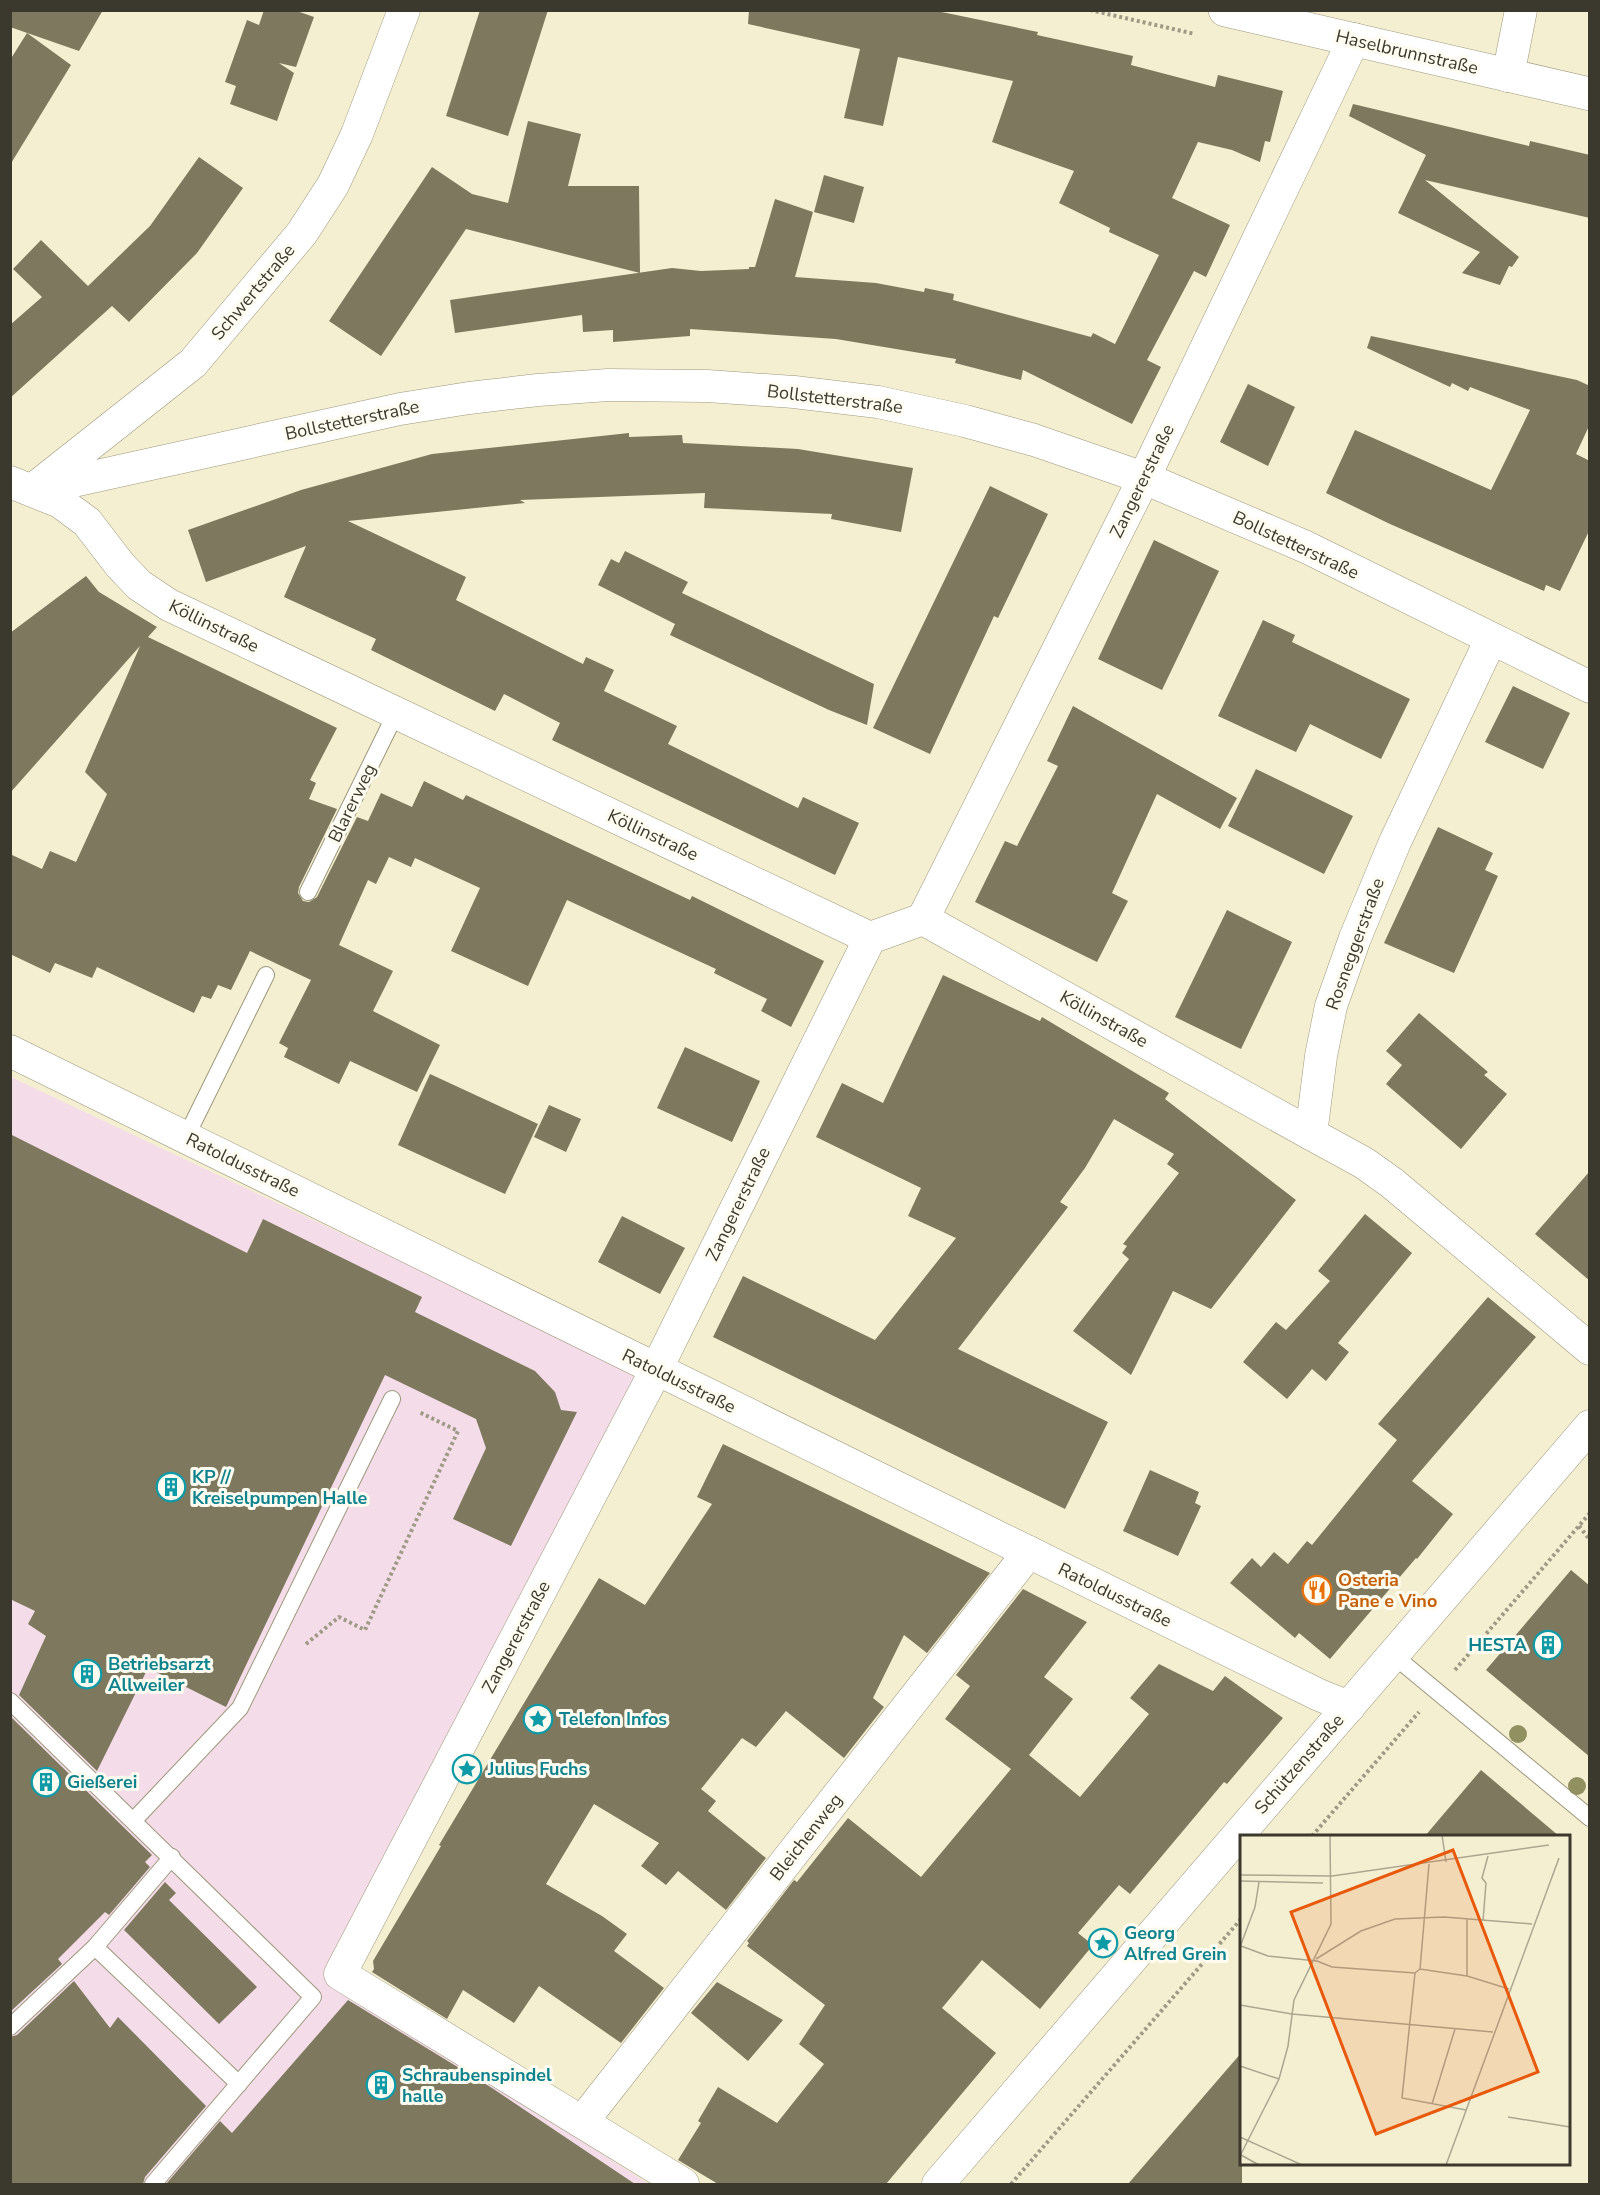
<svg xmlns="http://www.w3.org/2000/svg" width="1600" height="2195" font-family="'Nunito Sans',sans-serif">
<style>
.industrial{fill:#f4dde9}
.building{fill:#7e795e}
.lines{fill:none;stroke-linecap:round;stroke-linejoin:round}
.service-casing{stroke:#9d977c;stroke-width:18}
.minor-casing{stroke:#9d977c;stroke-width:33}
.secondary-casing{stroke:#9d977c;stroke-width:34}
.path{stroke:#9f9a86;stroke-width:4;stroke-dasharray:3 3;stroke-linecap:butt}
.service{stroke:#fff;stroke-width:16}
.minor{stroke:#fff;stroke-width:32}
.secondary{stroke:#fff;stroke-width:33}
.tree{fill:#919061}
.labels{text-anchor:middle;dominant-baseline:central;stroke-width:6;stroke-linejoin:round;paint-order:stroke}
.street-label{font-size:18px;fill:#3b382d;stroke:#fefcf0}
.culture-label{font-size:18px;font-weight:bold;fill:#0d838f;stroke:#fefcf0;text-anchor:start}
.food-label{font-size:18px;font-weight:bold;fill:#c56008;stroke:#fefcf0;text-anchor:start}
.inset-road{fill:none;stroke:#aba690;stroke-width:1.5}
.view{fill:#e8590c;fill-opacity:0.15;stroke:#e8590c;stroke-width:3}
.inset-edge{fill:none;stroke:#3b382d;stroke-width:3}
</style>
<rect width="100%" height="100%" fill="#f5efd2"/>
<!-- industrial -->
<polygon class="industrial" points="11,1077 643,1376 326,1977 649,2184 11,2184"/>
<!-- building -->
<g class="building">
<polygon points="10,10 103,10 79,51 10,27"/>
<polygon points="264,10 294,10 314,17 296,67 279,63 294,73 277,121 230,104 236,86 225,82 247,20 259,25"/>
<polygon points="480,10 548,10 508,136 446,116"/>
<polygon points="749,10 932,10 1038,32 1037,35 1133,56 1131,65 1215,87 1218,75 1283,91 1270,142 1265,141 1260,162 1232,150 1198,142 1172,198 1230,225 1206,277 1194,271 1147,360 1161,367 1132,424 1023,370 1021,380 955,363 956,359 836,339 690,329 690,336 613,342 613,330 583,332 582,315 455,333 450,300 672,268 701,271 749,269 749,267 755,267 775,199 813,212 795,277 876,283 924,292 925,288 954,294 953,300 1091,337 1093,333 1115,344 1159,255 1109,232 1110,228 1059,203 1074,171 992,142 1013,81 898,57 883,126 844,118 860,49 748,24"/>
<polygon points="27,33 71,65 10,165 10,60"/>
<polygon points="1353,104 1529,146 1530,141 1590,155 1590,218 1425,180 1519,257 1512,267 1509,266 1500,285 1462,273 1480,252 1398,213 1426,155 1349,116"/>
<polygon points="528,121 581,134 568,186 639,186 640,273 466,229 381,356 329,321 432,167 472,194 508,203"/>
<polygon points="199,157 243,188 197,253 129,322 112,306 10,398 10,325 42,297 13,269 41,240 88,286 150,226"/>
<polygon points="824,175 864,187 854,223 814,212"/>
<polygon points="1371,336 1577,380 1590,386 1590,424 1576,454 1590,461 1590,529 1560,591 1546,585 1544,591 1390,524 1326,493 1355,430 1491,490 1530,410 1470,387 1468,391 1452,383 1450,387 1367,348"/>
<polygon points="1248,384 1295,407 1268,466 1220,442"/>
<polygon points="629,433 629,437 682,435 683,443 798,449 913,468 901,532 831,519 832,514 704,508 705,493 520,500 525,503 348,521 466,577 456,600 583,664 586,657 614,670 604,691 677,726 668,744 798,808 803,797 859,823 835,875 552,740 560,723 504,694 495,711 371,650 376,639 284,597 306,546 206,582 188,530 301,490 432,454"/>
<polygon points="990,486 1048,514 998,618 994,616 930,754 873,728"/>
<polygon points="1154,540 1219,571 1162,690 1098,659"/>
<polygon points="625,551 688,582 682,593 874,684 867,725 829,710 670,635 675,624 598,585 611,559 619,563"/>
<polygon points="86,576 99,592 157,627 148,637 337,728 310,780 316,783 309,799 337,809 299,887 298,893 303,901 309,902 317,897 357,817 368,821 381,793 412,807 424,781 463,800 466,795 690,900 692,896 824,961 791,1027 761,1011 767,999 714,973 716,969 567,900 528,986 451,951 480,888 415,858 411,867 389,857 376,884 368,880 339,945 393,971 373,1011 440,1045 417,1092 350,1061 339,1084 284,1057 288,1048 279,1043 311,980 250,951 231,990 218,985 211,999 202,996 194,1013 97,967 92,978 55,963 50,973 10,954 10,854 42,869 50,851 76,862 107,794 85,772 140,646 10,793 10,633"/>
<polygon points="1263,620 1295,635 1292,642 1410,699 1381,759 1310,724 1296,752 1218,716"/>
<polygon points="1513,686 1570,713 1543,769 1485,742"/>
<polygon points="1073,706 1237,798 1220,829 1157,794 1112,893 1128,901 1097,962 975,902 1005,841 1017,846 1058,766 1047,761"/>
<polygon points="1256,769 1353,816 1324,874 1228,826"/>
<polygon points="1438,827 1493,853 1485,870 1498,876 1454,973 1384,943"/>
<polygon points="1227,910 1292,942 1241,1049 1175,1017"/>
<polygon points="943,975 1040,1021 1042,1017 1169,1093 1165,1099 1296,1200 1211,1309 1173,1291 1131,1375 1073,1331 1129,1259 1122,1253 1127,1246 1123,1244 1179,1173 1167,1164 1174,1154 1114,1119 1085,1168 1060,1202 1068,1207 958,1349 1108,1422 1065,1509 713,1337 743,1276 875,1340 956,1238 908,1216 921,1188 816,1137 842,1083 883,1103"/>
<polygon points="1419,1013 1488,1072 1484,1075 1507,1094 1461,1149 1386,1084 1402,1065 1386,1051"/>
<polygon points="685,1047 760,1081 732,1142 657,1108"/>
<polygon points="430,1074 538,1124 505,1194 398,1145"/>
<polygon points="549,1105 581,1119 566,1152 534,1137"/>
<polygon points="10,1134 247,1253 263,1219 422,1297 415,1312 535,1371 555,1392 561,1410 577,1412 511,1546 453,1519 486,1448 476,1419 385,1375 226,1707 148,1668 97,1771 19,1695 46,1636 28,1624 35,1611 10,1599"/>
<polygon points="1590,1171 1590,1281 1535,1234"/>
<polygon points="1365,1214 1412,1253 1338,1343 1349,1352 1326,1381 1312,1369 1287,1399 1243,1362 1276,1322 1286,1330 1330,1281 1318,1271"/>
<polygon points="622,1216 685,1248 660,1294 598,1262"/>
<polygon points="1488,1297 1536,1337 1412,1481 1453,1514 1417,1559 1416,1558 1330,1659 1299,1633 1295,1638 1230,1583 1252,1558 1261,1567 1274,1552 1288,1564 1307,1541 1312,1545 1397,1440 1378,1424"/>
<polygon points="723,1444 990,1573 927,1653 904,1635 873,1698 884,1707 844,1758 786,1711 756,1747 742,1738 701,1789 716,1801 708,1811 766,1858 726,1910 678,1871 666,1885 641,1866 659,1843 594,1804 546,1884 602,1916 627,1934 614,1951 664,1988 621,2043 539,1986 514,2023 463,1990 447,2019 372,1972 374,1969 373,1961 441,1846 439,1845 599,1578 645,1605 712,1504 697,1497"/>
<polygon points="1150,1470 1199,1492 1195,1503 1201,1506 1178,1556 1123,1531"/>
<polygon points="1571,1570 1590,1586 1590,1757 1486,1670"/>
<polygon points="1023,1589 1087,1622 1044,1677 1073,1699 1029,1755 1080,1797 1149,1714 1130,1698 1159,1664 1213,1691 1225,1676 1283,1718 1227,1784 1224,1782 1130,1894 1119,1885 1078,1933 1093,1945 1040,2009 982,1960 942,2008 996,2053 886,2184 718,2184 678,2160 701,2123 698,2121 718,2087 777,2123 824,2064 799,2044 825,2005 747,1946 749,1943 747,1941 794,1880 797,1882 848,1818 921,1877 1011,1769 945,1719 970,1686 956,1675"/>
<polygon points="10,1716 152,1855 145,1862 150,1867 109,1915 105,1912 58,1959 62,1964 10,2012"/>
<polygon points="1481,1770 1559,1836 1425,1836"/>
<polygon points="165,1882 176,1893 169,1900 257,1987 219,2024 124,1930"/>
<polygon points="74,1981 110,2028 118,2017 206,2106 145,2177 143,2184 10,2184 10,2037 17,2035"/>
<polygon points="717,1982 783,2020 748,2061 691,2013"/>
<polygon points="348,2000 492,2088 635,2184 166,2184 220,2121 232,2133"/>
<polygon points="1242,2052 1242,2184 1128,2184"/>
</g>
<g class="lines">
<!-- service casing -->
<g class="service-casing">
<g id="service">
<polyline points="308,892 396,713"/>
<polyline points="186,1137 266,975"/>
<polyline points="1393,1655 1590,1818"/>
<polyline points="10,1701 313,1997 153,2184"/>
<polyline points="134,1820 240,1708 392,1399"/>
<polyline points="95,1947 239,2084"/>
<polyline points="10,2027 95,1947 172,1857"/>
</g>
</g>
<!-- minor casing -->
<g class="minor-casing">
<g id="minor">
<polyline points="1508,76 1521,10"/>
<polyline points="10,482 60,502 87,522 120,565 139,585 169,605 870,938 923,919 1311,1134"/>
<polyline points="40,484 193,363 302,233 333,185 357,134 404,10"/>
<polyline points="33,490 400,409 469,398 538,390 608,385 707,386 794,392 878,402 965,421 1034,440 1144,478 1306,547 1590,687"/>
<polyline points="1491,639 1395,842 1355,938 1331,1006 1321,1056 1311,1134 1364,1163 1392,1183 1590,1349"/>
<polyline points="923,919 1144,478 1354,39"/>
<polyline points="10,1051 1319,1695 1349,1707"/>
<polyline points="582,2122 1029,1552"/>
<polyline points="683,2184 340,1974 656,1370 870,938"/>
<polyline points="938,2184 1590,1426"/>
</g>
</g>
<!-- secondary casing -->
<g class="secondary-casing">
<polyline id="secondary" points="1225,10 1590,94"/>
</g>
<!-- path -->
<g class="path">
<polyline points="1090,10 1195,34"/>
<polyline points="1579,1526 1590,1540"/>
<polyline points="306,1644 339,1617 365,1630 458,1431 419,1412"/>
<polyline points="1455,1670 1590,1513"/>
<polyline points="1312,1836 1419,1712"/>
<polyline points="1011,2184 1242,1918"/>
</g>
<!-- service -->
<use href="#service" class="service"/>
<!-- minor -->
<use href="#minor" class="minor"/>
<!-- secondary -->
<use href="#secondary" class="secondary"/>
</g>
<!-- trees -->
<g class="tree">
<circle cx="1518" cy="1734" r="9"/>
<circle cx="1577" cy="1786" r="9"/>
</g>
<!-- icons -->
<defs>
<g id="building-ring" transform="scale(1.5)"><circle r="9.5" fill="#fefcf0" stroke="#0f9aa8" stroke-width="1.5"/><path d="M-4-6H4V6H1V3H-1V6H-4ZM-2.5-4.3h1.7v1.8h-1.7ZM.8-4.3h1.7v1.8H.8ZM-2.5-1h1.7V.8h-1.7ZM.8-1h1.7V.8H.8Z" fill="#0f9aa8"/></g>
<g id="restaurant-ring" transform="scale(1.5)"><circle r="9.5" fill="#fefcf0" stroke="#e8710a" stroke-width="1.5"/><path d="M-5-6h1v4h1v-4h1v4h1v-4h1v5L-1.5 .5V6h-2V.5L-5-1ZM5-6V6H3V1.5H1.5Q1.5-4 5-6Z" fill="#e8710a"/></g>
<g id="sight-ring" transform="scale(1.5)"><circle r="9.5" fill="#fefcf0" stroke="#0f9aa8" stroke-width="1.5"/><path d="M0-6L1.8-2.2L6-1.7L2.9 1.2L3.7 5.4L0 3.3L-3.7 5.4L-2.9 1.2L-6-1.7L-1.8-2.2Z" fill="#0f9aa8"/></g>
</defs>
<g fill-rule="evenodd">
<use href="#building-ring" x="171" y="1487"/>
<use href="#restaurant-ring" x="1317" y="1590"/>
<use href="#building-ring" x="1548" y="1645"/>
<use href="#building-ring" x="87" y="1674"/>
<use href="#sight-ring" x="538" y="1719"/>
<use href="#sight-ring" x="467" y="1769"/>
<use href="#building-ring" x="46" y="1782"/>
<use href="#sight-ring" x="1103" y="1943"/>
<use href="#building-ring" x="381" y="2085"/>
</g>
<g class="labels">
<!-- street labels -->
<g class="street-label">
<text transform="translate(1407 52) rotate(13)">Haselbrunnstraße</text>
<text transform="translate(253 292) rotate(-50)">Schwertstraße</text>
<text transform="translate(835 399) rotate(7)">Bollstetterstraße</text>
<text transform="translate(352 420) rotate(-12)">Bollstetterstraße</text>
<text transform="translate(1142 481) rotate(-64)">Zangererstraße</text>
<text transform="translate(1296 545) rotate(25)">Bollstetterstraße</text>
<text transform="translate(214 626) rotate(26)">Köllinstraße</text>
<text transform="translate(352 803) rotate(-64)">Blarerweg</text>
<text transform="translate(653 835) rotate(25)">Köllinstraße</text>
<text transform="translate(1355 944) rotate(-70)">Rosneggerstraße</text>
<text transform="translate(1104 1019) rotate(29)">Köllinstraße</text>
<text transform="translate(243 1165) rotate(26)">Ratoldusstraße</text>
<text transform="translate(738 1204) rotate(-64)">Zangererstraße</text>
<text transform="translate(679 1381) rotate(26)">Ratoldusstraße</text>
<text transform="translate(1115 1595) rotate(26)">Ratoldusstraße</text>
<text transform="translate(516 1637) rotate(-62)">Zangererstraße</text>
<text transform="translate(1299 1764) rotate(-49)">Schützenstraße</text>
<text transform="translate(806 1837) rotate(-52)">Bleichenweg</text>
</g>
<!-- culture labels -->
<g class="culture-label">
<text x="192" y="1477">KP //<tspan x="192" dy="21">Kreiselpumpen Halle</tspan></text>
<text x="1527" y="1645" text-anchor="end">HESTA</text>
<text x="108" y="1664">Betriebsarzt<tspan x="108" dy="21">Allweiler</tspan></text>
<text x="559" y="1719">Telefon Infos</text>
<text x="488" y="1769">Julius Fuchs</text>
<text x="67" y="1782">Gießerei</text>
<text x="1124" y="1933">Georg<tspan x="1124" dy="21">Alfred Grein</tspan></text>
<text x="402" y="2075">Schraubenspindel<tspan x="402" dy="21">halle</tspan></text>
</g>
<!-- food labels -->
<g class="food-label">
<text x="1338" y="1580">Osteria<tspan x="1338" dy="21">Pane e Vino</tspan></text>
</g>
</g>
<!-- overview -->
<g transform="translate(1240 1835)">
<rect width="330" height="330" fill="#f5efd2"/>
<path class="inset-road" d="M202,0L206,27M0,40L92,41L309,10M0,46L83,48M227,84V141L269,154M243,86L246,48L242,43L248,21M1,111L28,121L77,126L92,132L175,138L180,134L227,141M0,112L15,72L19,47M76,124L121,96L155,84L204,82L292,89M180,134L189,29M175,138L162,263L226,275M0,170L52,179L253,197M0,231L39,244M192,269L215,194M268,282L330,292M0,302L62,330M1,320L19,330M0,321L39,244L48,211L54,165L91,89L90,0M206,330L319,23"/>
<path class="view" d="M213,15L298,237L136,299L51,77Z"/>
<rect width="330" height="330" class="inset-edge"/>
</g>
<!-- border -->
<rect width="1600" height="2195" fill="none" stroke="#3b382d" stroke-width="24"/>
</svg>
